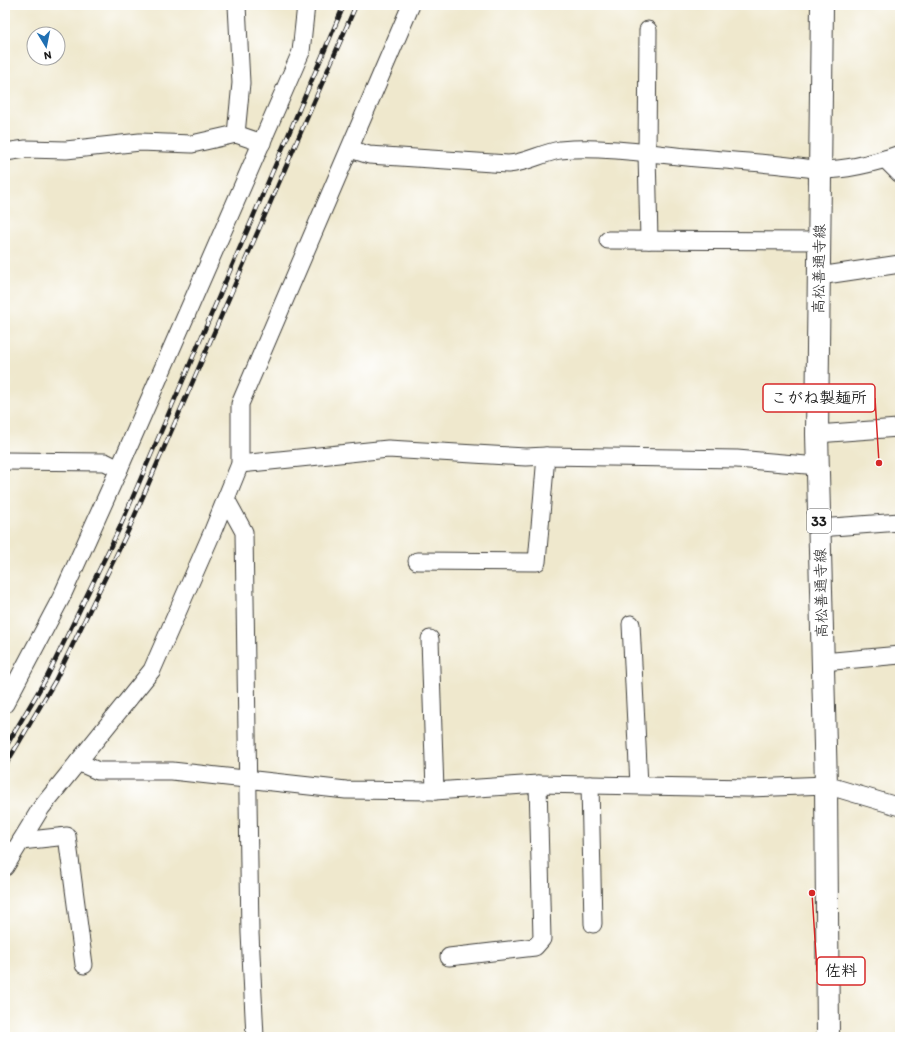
<svg xmlns="http://www.w3.org/2000/svg" width="905" height="1042" font-family="Itim,'Klee One',sans-serif">
<style>
.lines{fill:none;stroke-linecap:round;stroke-linejoin:round}
.street-casing{stroke:#3c3b37;stroke-width:19}
.primary-casing{stroke:#3c3b37;stroke-width:24}
.street{stroke:#fff;stroke-width:17}
.primary{stroke:#fff;stroke-width:22}
.rail-casing{stroke:#1c1c1c;stroke-width:4.5}
.rail{stroke:#fff;stroke-width:3;stroke-dasharray:9;stroke-linecap:butt}
.labels{text-anchor:middle;dominant-baseline:central;stroke-width:3.5;stroke-linejoin:round;paint-order:stroke}
.shield{fill:#fff;stroke:#606060;stroke-width:1}
.shield-label{font-size:14px;font-weight:bold;fill:#1c1c1c}
.street-label{font-size:15px;fill:#1c1c1c;stroke:#fff}
.leader{fill:none;stroke:#d62828;stroke-width:1.5}
.callout-dot{fill:#d62828;stroke:#fff;stroke-width:1.5}
.callout{fill:#fff;stroke:#d62828;stroke-width:1.5}
.callout-label{font-size:16px;text-anchor:middle;font-weight:bold;fill:#1c1c1c}
</style>
<rect width="100%" height="100%" fill="#fff"/>
<filter id="ink" filterUnits="userSpaceOnUse"><feTurbulence type="fractalNoise" baseFrequency=".025" numOctaves="2"/><feDisplacementMap in="SourceGraphic" scale="8" xChannelSelector="R" yChannelSelector="G"/><feConvolveMatrix kernelMatrix="1 2 1 2 8 2 1 2 1" color-interpolation-filters="sRGB"/></filter>
<filter id="wash" filterUnits="userSpaceOnUse"><feTurbulence type="fractalNoise" baseFrequency=".012" numOctaves="4" result="noise"/><feDisplacementMap in="SourceGraphic" scale="16" xChannelSelector="R" yChannelSelector="G"/><feGaussianBlur stdDeviation="0.9" result="paint"/><feColorMatrix in="noise" values="0 0 0 0 0 0 0 0 0 0 0 0 0 0 0 0 0 1.4 0 .05"/><feComposite in="paint" operator="in"/></filter>
<g filter="url(#wash)">
<rect width="100%" height="100%" fill="#efe8cd"/>
</g>
<g filter="url(#ink)">
<g class="lines">
<!-- street casing -->
<g class="street-casing">
<g id="street">
<polyline points="648,30 647,153 649,240"/>
<polyline points="236,134 241,83 237,5"/>
<path d="M350,149L369,155L508,164C526,163 542,153 560,150C600,146 647,153 687,157C731,161 776,163 820,170C846,170 875,163 900,154"/>
<polyline points="5,152 26,149 66,150 140,142 192,144 236,134 262,143"/>
<polyline points="885,159 900,174"/>
<polyline points="608,240 819,241"/>
<polyline points="819,276 900,264"/>
<polyline points="817,434 898,428"/>
<polyline points="5,461 105,462 119,469"/>
<polyline points="240,464 388,449 526,457 546,456 737,459 818,466"/>
<polyline points="226,499 244,532 250,933 255,1037"/>
<polyline points="819,528 900,522"/>
<polyline points="417,561 537,562 546,456"/>
<polyline points="631,624 639,785"/>
<polyline points="430,639 435,791"/>
<polyline points="823,662 900,655"/>
<polyline points="5,704 61,598 119,469 301,52 306,5"/>
<polyline points="78,762 98,771 172,771 346,790 435,791 538,784 749,788 826,785 900,807"/>
<polyline points="590,785 593,924"/>
<polyline points="21,841 67,836 84,965"/>
<polyline points="5,867 41,808 152,670 212,533 240,464 240,404 411,5"/>
<polyline points="449,957 535,947 542,939 538,784"/>
</g>
</g>
<!-- primary casing -->
<g class="primary-casing">
<polyline id="primary" points="822,5 817,434 826,785 828,1037"/>
</g>
<!-- street -->
<use href="#street" class="street"/>
<!-- primary -->
<use href="#primary" class="primary"/>
<!-- rail casing -->
<g class="rail-casing">
<g id="rail">
<polyline points="5,748 47,677 120,527 344,5"/>
<polyline points="5,766 55,681 128,531 356,5"/>
</g>
</g>
<!-- rail -->
<use href="#rail" class="rail"/>
</g>
</g>
<g class="labels">
<!-- shield labels -->
<rect class="shield" x="807" y="509" width="24" height="24" rx="3"/>
<g class="shield-label">
<text x="819" y="521">33</text>
</g>
<!-- street labels -->
<g class="street-label">
<text transform="translate(819 269) rotate(-89)">高松善通寺線</text>
<text transform="translate(821 593) rotate(-91)">高松善通寺線</text>
</g>
</g>
<!-- callouts -->
<path class="leader" d="M879 463L875 398M812 893L817 971"/>
<g class="callout-dot">
<circle cx="879" cy="463" r="4"/>
<circle cx="812" cy="893" r="4"/>
</g>
<g class="callout">
<rect x="763" y="384" width="112" height="28" rx="4"/>
<rect x="817" y="957" width="48" height="28" rx="4"/>
</g>
<g class="callout-label">
<text x="819" y="403">こがね製麺所</text>
<text x="841" y="976">佐料</text>
</g>
<!-- margin -->
<rect width="905" height="1042" fill="none" stroke="#fff" stroke-width="20"/>
<!-- north arrow -->
<g transform="translate(46 46) rotate(170)"><circle r="19" fill="#ffffff" stroke="#a4a4a4"/>
<path d="M0-3L7 15L0 10L-7 15Z" fill="#1f6fb2"/>
<text y="-6" font-size="11" font-weight="bold" text-anchor="middle" fill="#1c1c1c">N</text>
</g>
</svg>
